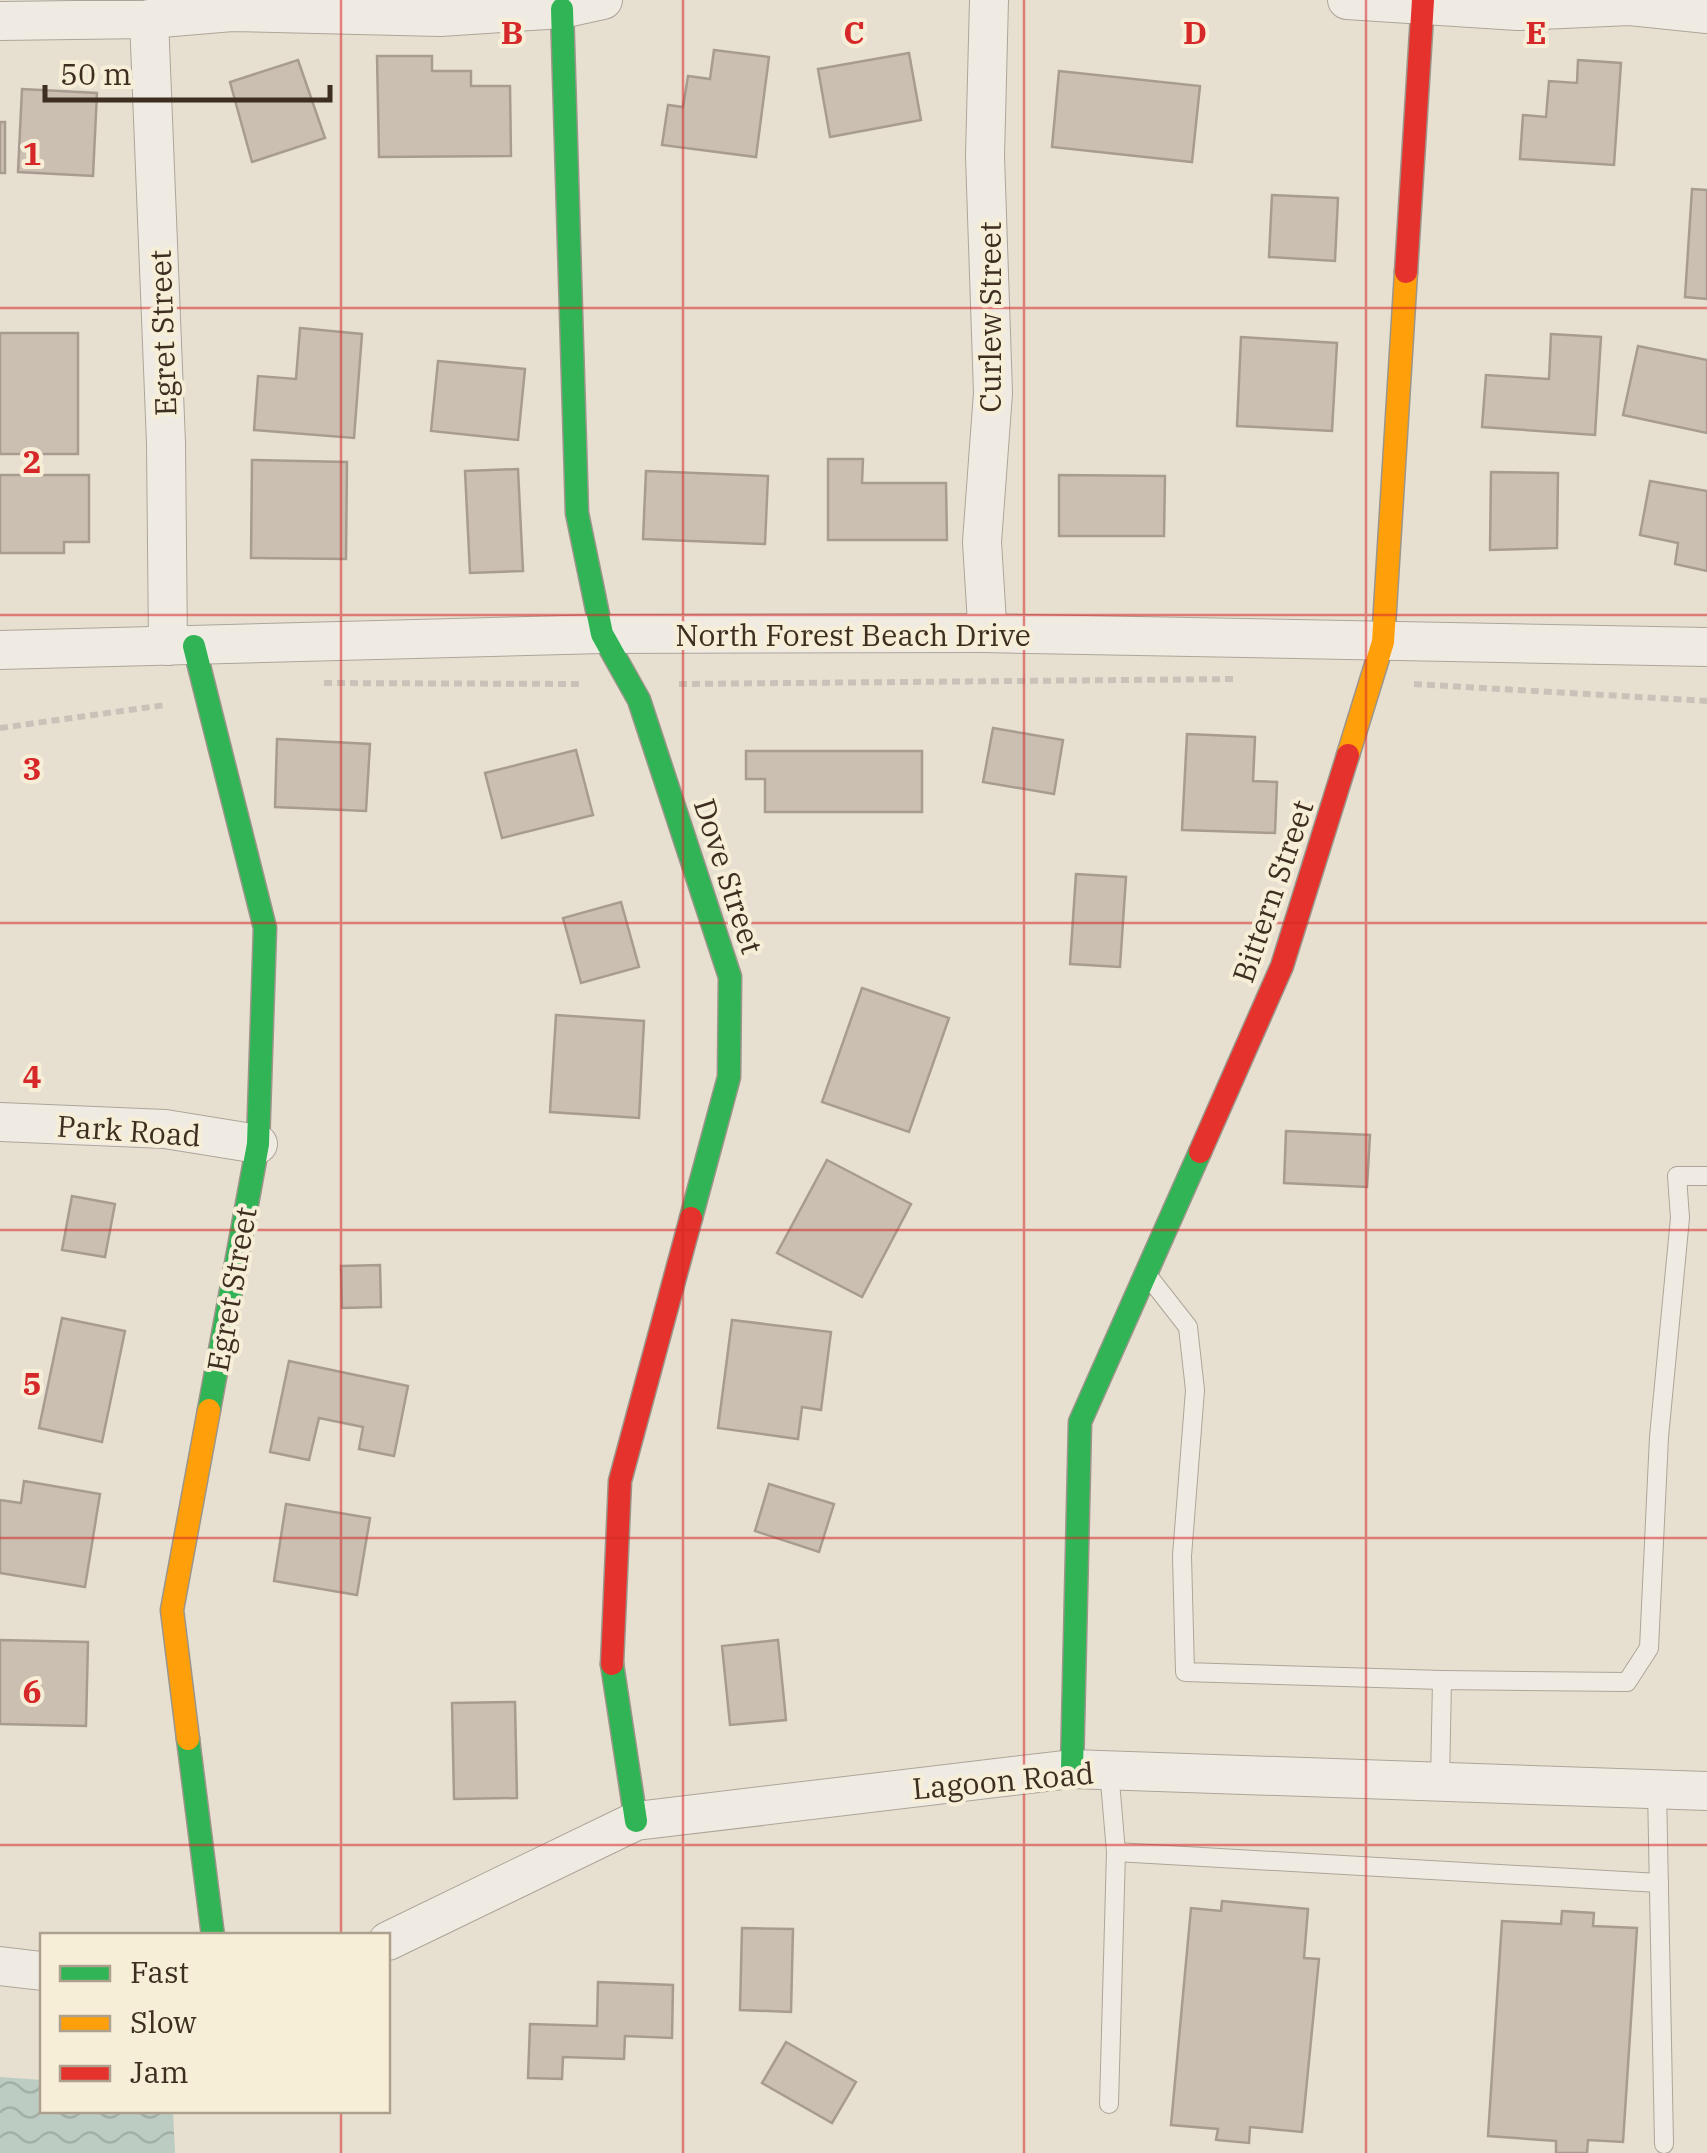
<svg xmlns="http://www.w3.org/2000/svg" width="1707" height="2153" font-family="'IBM Plex Serif',serif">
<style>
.water{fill:url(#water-waves)}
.building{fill:#cbbfb2;stroke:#a89c90;stroke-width:2.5}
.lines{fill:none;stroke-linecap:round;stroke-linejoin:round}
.lane-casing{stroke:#ada599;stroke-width:20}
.street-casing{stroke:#ada599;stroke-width:40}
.fast-casing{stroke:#9c958a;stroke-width:25}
.slow-casing{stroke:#9c958a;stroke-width:25}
.jam-casing{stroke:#9c958a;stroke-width:25}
.path{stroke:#c8c2b9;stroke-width:6;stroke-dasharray:8 5;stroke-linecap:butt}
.lane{stroke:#efebe3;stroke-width:18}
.street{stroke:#efebe3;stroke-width:38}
.fast{stroke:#30b455;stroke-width:22}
.slow{stroke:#ff9f0a;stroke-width:22}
.jam{stroke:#e5322d;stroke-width:22}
.grid{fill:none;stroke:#d62828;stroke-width:2.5;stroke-opacity:0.55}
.labels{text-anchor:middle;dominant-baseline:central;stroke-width:8;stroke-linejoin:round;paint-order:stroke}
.street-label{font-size:30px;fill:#3d2e20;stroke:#f7eed8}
.grid-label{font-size:32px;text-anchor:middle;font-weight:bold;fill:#d62828;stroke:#f7eed8;stroke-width:8;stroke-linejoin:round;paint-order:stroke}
</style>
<defs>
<pattern id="water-waves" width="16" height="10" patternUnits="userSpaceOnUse" patternTransform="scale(2.5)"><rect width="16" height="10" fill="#bcccc2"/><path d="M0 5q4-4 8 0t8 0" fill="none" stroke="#a2b0a6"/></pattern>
</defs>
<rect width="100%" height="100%" fill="#e7e0d1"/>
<!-- water -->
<polygon class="water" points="0,2077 42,2080 42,2110 173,2111 175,2153 0,2153"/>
<!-- building -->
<g class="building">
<polygon points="714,50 769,57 756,157 662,145 668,105 683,107 688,76 710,79"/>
<polygon points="909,53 921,120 830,137 818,69"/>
<polygon points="377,56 432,56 432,71 471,71 471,86 510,86 511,156 379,157"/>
<polygon points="298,60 325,138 252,162 230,82"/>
<polygon points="1578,60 1621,63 1614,165 1520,159 1523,115 1546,117 1549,81 1577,83"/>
<polygon points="1059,71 1200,86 1192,162 1052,147"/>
<polygon points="22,89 97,93 93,176 18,172"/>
<rect x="0" y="122" width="5" height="51"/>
<polygon points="1692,189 1707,190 1707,299 1685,297"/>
<polygon points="1272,195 1338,198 1335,261 1269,257"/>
<polygon points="300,328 362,334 354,438 254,430 258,376 296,379"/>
<rect x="0" y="333" width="78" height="121"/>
<polygon points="1551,334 1601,337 1595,435 1482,427 1486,375 1549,379"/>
<polygon points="1241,337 1337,343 1332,431 1237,426"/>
<polygon points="1638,346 1707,360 1707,433 1623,415"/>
<polygon points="438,361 525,369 518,440 431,431"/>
<polygon points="828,459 863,459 862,483 946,483 947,540 828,540"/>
<polygon points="252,460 347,462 346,559 251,558"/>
<polygon points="518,469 523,571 470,573 465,471"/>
<polygon points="646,471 768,476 765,544 643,539"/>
<polygon points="1491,472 1558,473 1557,548 1490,550"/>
<polygon points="0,475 89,475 89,542 64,542 64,553 0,553"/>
<polygon points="1059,475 1165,476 1164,536 1059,536"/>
<polygon points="1650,481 1707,491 1707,571 1675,564 1678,543 1640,535"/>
<polygon points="993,728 1063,740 1054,794 983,782"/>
<polygon points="1187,734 1255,737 1253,781 1277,782 1275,833 1182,830"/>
<polygon points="277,739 370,744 366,811 275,807"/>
<polygon points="576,750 593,815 502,838 485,773"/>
<polygon points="746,751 922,751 922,812 765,812 765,779 746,779"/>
<polygon points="1076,874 1126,877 1120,967 1070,964"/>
<polygon points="621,902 639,967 581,983 563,918"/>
<polygon points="862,988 949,1018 909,1132 822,1102"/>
<polygon points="556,1015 644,1021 639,1118 550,1112"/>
<polygon points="1286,1131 1370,1135 1367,1187 1284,1183"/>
<polygon points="827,1160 911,1204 862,1297 777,1253"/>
<polygon points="72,1196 115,1204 105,1257 62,1250"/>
<polygon points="380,1265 381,1307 342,1308 341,1266"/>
<polygon points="62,1318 125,1331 102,1442 39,1428"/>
<polygon points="732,1320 831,1332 821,1410 802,1407 798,1439 718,1428"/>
<polygon points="289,1361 408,1386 394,1456 359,1449 363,1427 319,1418 309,1460 270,1452"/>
<polygon points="24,1481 100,1494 85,1587 0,1573 0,1500 21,1503"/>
<polygon points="769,1484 834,1504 819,1552 755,1531"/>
<polygon points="286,1504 370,1518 357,1595 274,1581"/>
<polygon points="0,1640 88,1642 86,1726 0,1724"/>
<polygon points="778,1640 786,1720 730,1725 722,1646"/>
<polygon points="515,1702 517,1798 454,1799 452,1703"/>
<polygon points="1222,1901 1308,1909 1304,1958 1319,1959 1302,2132 1250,2127 1249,2143 1216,2140 1218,2129 1171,2125 1191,1908 1221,1911"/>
<polygon points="1562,1911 1594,1913 1593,1926 1637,1928 1623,2142 1588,2140 1587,2153 1556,2153 1556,2141 1488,2136 1502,1921 1561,1924"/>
<polygon points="742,1928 793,1929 791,2012 740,2010"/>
<polygon points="598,1982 673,1985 672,2038 625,2036 624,2059 563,2057 562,2079 528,2078 530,2024 597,2026"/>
<polygon points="786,2042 856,2082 832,2123 762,2083"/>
</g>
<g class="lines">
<!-- lane casing -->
<g class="lane-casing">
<g id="lane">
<polyline points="1152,1281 1188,1327 1195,1390 1182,1556 1185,1672 1442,1680"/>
<polyline points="1440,1782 1442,1680 1627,1682 1649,1648 1659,1437 1680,1218 1677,1176 1707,1176"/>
<polyline points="1657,1789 1664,2144"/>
<polyline points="1116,1852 1659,1883"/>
<polyline points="1109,2104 1116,1852 1109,1770"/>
</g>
</g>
<!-- street casing -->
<g class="street-casing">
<g id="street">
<polyline points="1347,0 1518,11 1630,6 1707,14"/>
<polyline points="149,19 166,443 168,646"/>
<polyline points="0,21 149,19 232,12 440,17 562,9 603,0"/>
<polyline points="983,633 987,623 982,542 993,393 985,156 989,0"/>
<polyline points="0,650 602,634 983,633 1707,647"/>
<polyline points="0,1122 165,1129 258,1144"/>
<polyline points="388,1941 636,1821 1072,1769 1707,1791"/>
<polyline points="0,1966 42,1971"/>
</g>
</g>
<!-- fast casing -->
<g class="fast-casing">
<g id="fast">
<polyline points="562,9 577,513 602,634 639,700 730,977 729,1077 691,1218"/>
<polyline points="194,646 265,928 258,1144 209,1410"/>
<polyline points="612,1664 636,1821"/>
<polyline points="188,1739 213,1936"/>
<polyline points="1072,1769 1080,1422 1200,1152"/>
</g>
</g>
<!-- slow casing -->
<g class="slow-casing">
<g id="slow">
<polyline points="1348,755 1383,642 1406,272"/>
<polyline points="188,1739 172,1610 209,1410"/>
</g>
</g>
<!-- jam casing -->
<g class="jam-casing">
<g id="jam">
<polyline points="1406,272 1423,0"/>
<polyline points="1200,1152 1282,966 1348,755"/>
<polyline points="612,1664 620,1481 691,1218"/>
</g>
</g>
<!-- path -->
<g class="path">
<polyline points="324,683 581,684"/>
<polyline points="679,684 1236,679"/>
<polyline points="1414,684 1707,701"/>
<polyline points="0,728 165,705"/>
</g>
<!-- lane -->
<use href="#lane" class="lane"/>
<!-- street -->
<use href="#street" class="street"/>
<!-- fast -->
<use href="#fast" class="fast"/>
<!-- slow -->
<use href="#slow" class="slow"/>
<!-- jam -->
<use href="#jam" class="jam"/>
</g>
<!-- grid -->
<path class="grid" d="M341,0V1936M683,0V2153M1024,0V2153M1366,0V2153M0,308H1707M0,615H1707M0,923H1707M0,1230H1707M0,1538H1707M0,1845H1707M341,2110V2153"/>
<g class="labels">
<!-- street labels -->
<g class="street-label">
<text transform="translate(989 317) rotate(-90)">Curlew Street</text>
<text transform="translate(162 333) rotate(-92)">Egret Street</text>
<text x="853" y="634">North Forest Beach Drive</text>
<text transform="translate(729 876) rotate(72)">Dove Street</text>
<text transform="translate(1272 891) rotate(-71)">Bittern Street</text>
<text transform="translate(129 1130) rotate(4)">Park Road</text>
<text transform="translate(231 1289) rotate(-80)">Egret Street</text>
<text transform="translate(1003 1780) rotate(-5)">Lagoon Road</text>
</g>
</g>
<g class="grid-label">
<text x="512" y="44">B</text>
<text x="854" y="44">C</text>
<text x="1195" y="44">D</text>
<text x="1536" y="44">E</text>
<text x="32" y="165">1</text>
<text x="32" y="473">2</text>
<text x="32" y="780">3</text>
<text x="32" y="1088">4</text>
<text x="32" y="1395">5</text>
<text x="32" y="1703">6</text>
</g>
<!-- legend -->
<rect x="40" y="1933" width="350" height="180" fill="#f7eed8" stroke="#ada18e" stroke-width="2.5"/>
<rect x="60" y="1966" width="50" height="15" fill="#30b455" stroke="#ada18e" stroke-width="2.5"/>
<text x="130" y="1983" font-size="30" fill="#3d2e20">Fast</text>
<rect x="60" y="2016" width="50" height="15" fill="#ff9f0a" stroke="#ada18e" stroke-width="2.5"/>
<text x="130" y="2033" font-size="30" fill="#3d2e20">Slow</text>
<rect x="60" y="2066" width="50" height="15" fill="#e5322d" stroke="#ada18e" stroke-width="2.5"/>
<text x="130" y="2083" font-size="30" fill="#3d2e20">Jam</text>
<!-- scale -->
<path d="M45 85v15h285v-15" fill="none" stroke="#3d2e20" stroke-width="5"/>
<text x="60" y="85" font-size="30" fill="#3d2e20" stroke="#f7eed8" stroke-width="8" paint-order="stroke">50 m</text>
</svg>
